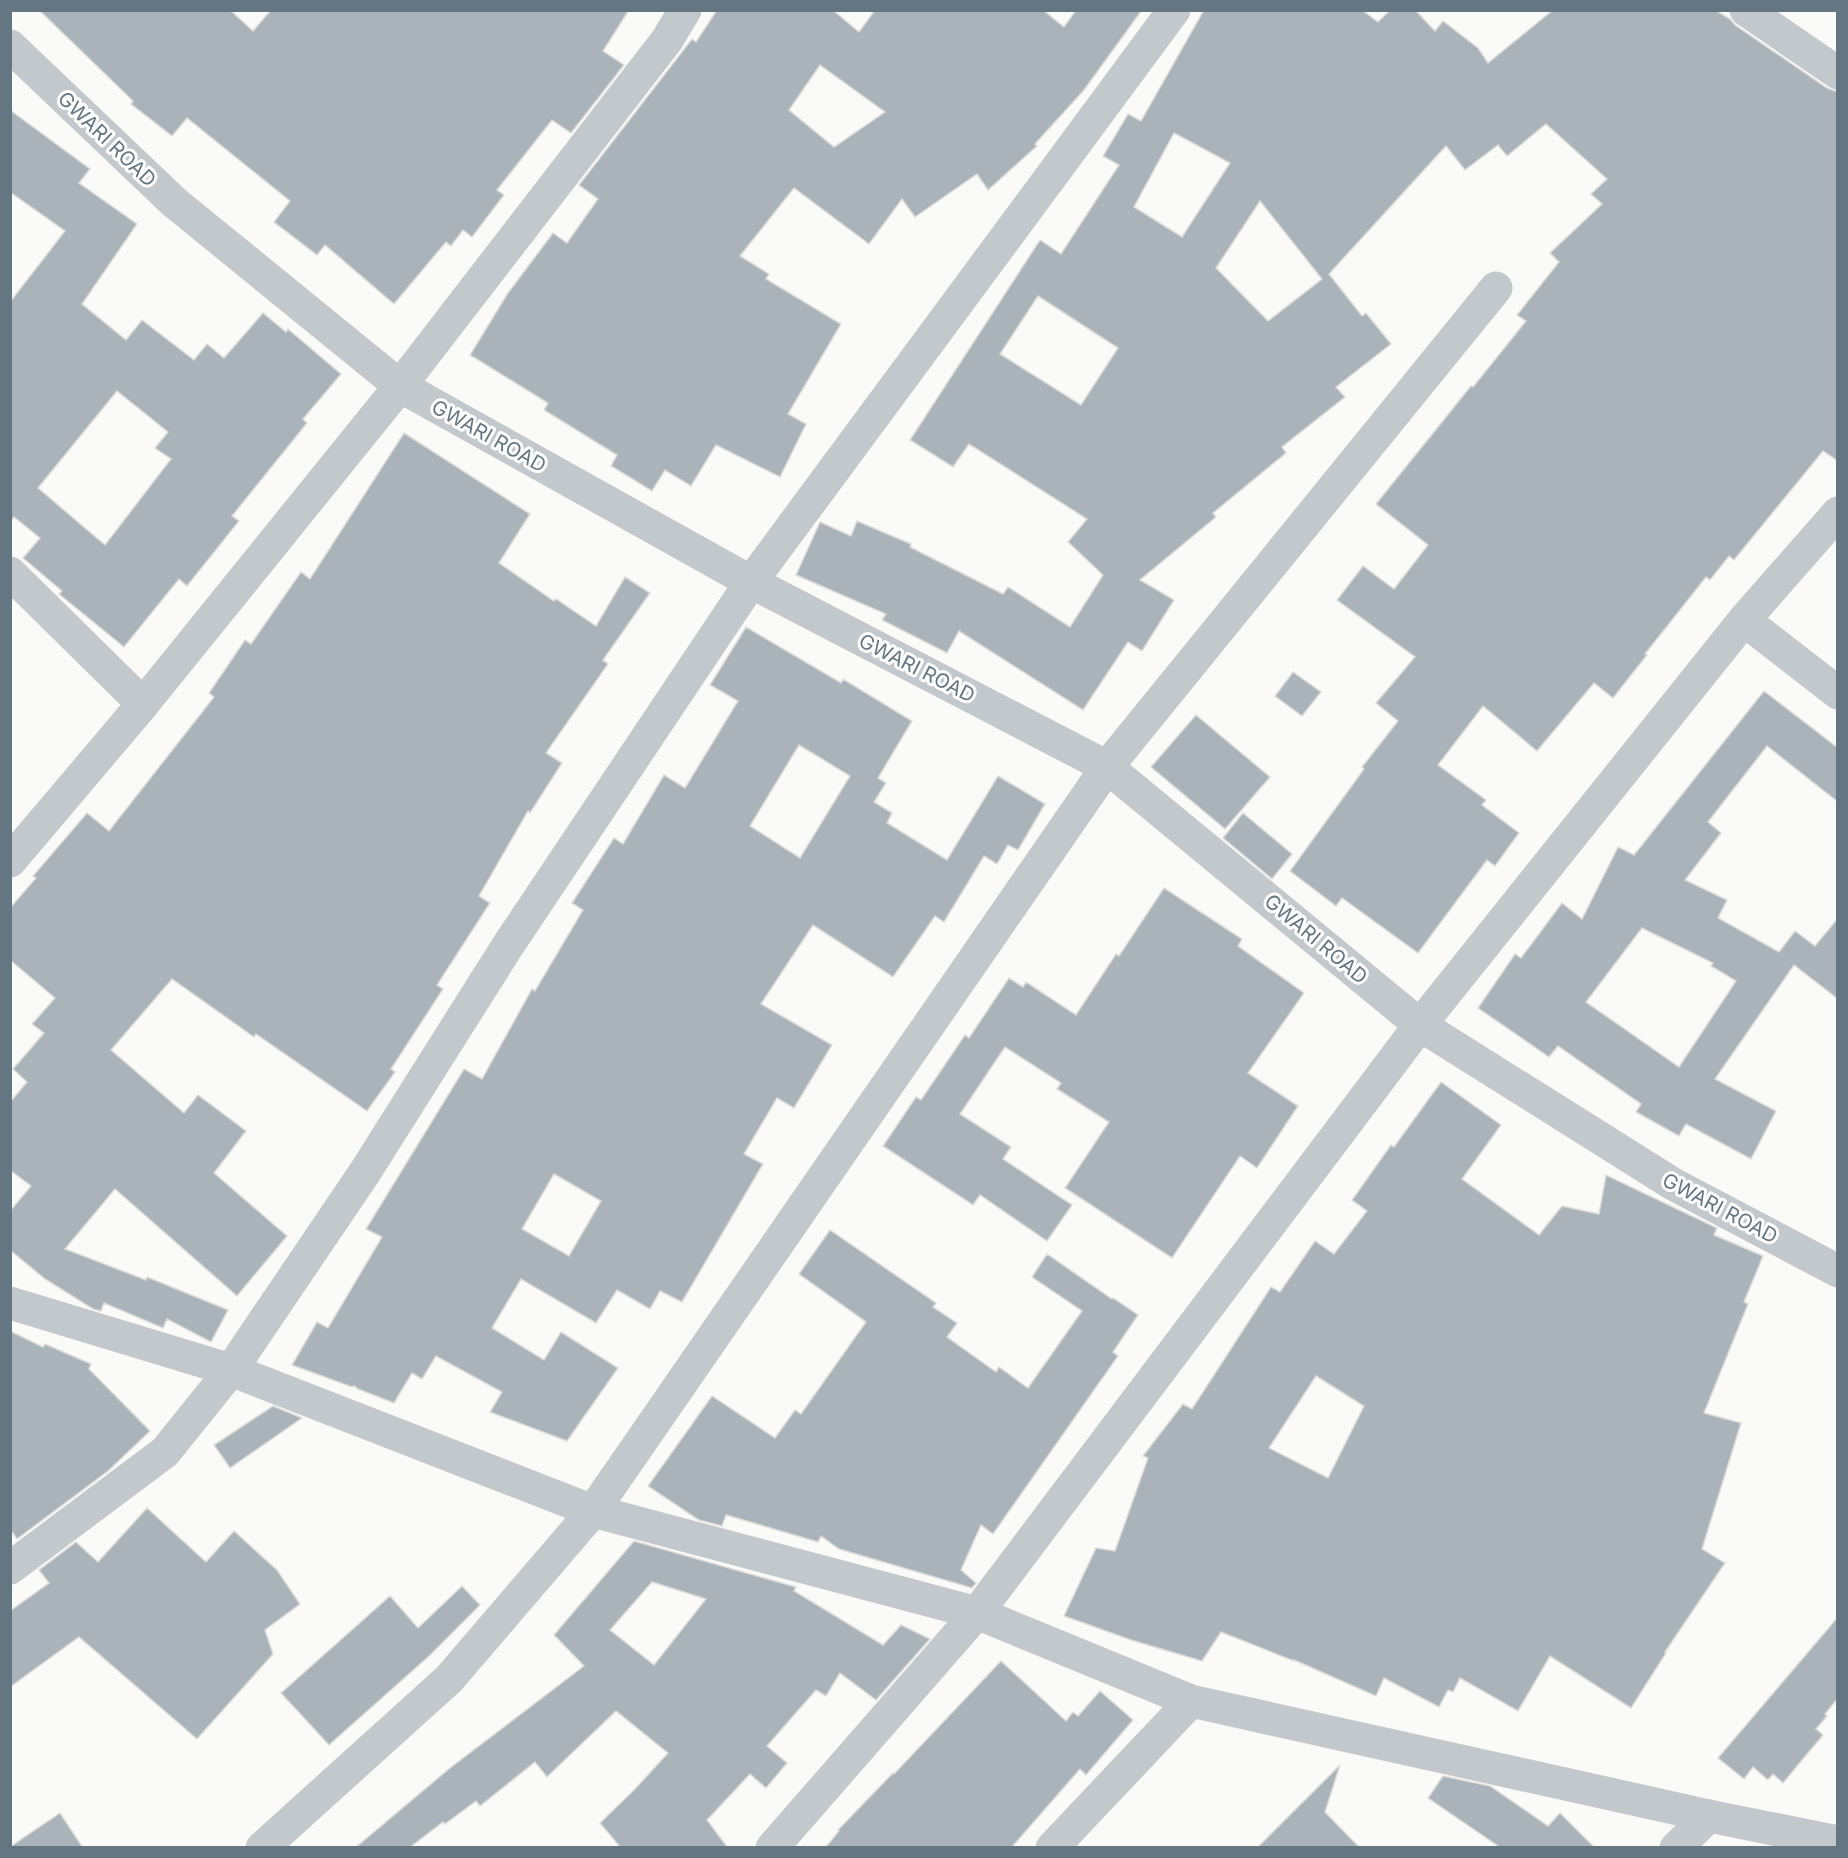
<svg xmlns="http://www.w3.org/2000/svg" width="1848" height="1858" font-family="Inter,sans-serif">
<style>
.building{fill:#aab3b9;stroke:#dcdcda;stroke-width:1.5;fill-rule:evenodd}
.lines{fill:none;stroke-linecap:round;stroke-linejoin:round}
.minor{stroke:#c3c8cc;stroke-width:33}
.labels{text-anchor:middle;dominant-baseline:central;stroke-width:6;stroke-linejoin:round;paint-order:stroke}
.street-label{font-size:20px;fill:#657683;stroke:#fff}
</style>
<rect width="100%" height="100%" fill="#fafaf8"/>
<!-- building -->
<g class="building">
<polygon points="39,10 230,10 253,31 271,10 629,10 603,51 624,65 571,133 552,120 497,190 504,195 472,237 463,230 451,246 446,242 394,304 325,245 317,255 274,222 290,201 187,118 172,136 131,104 133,101"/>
<path d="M717,10L834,11L859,32L875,10H1043L1064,27L1076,10H1142L1084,90L1035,144L1037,146L988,190L977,174L915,217L902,199L869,244L794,188L740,256L769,274L766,279L841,324L788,414L806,424L780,477L716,445L691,486L665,470L652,491L611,466L617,455L544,410L548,403L470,355L508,293L553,233L567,243L598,199L579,185L692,39L696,42ZM820,65L885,112L834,147L789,110Z"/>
<path d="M1204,10H1362L1378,22L1390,10H1415L1435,31L1443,21L1478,48L1488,63L1553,10H1715L1730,19L1735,25L1827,88L1838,92V461L1823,451L1734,560L1729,556L1710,580L1706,577L1645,654L1647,655L1613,698L1594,683L1537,751L1483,706L1438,765L1486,800L1482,805L1519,833L1495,866L1487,860L1418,953L1342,898L1336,906L1290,871L1364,769L1362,767L1398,721L1376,703L1415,657L1337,600L1363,566L1394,589L1428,545L1376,504L1471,386L1473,387L1526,321L1517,315L1559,262L1550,253L1602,204L1591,194L1607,179L1546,124L1507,156L1498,145L1465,170L1446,146L1329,274L1362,316L1366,313L1391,344L1336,387L1345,397L1282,447L1286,453L1213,513L1216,517L1140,580L1174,600L1142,651L1128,642L1083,710L959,631L947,653L882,620L886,614L796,575L820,522L851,536L857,521L911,544L910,547L1003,594L1008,587L1070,627L1103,575L1068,542L1087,519L969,444L953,467L910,440L1040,240L1061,254L1119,165L1103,156L1128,114L1141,121ZM1174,133L1230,163L1182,237L1134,207ZM1260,201L1322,279L1268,321L1216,268ZM1038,296L1118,348L1081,405L1000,354Z"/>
<path d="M10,110L90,169L79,183L137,224L82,304L126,340L142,320L194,360L207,344L224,358L263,313L286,332L288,329L341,374L303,419L307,423L232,516L239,521L187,586L179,579L124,647L59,594L62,591L23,558L40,538L14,517L10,522V302L65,231L10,192ZM117,391L168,432L155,448L171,459L105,545L38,488Z"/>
<polygon points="404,433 530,514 499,563 554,601 556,599 596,626 625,577 650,593 603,660 608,664 546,753 562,763 530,813 528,811 479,896 490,903 437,985 443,989 391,1069 395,1072 367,1111 256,1034 254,1037 172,979 111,1050 184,1113 198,1095 246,1131 214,1173 287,1236 237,1296 115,1189 65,1249 146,1280 147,1277 228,1310 211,1342 167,1319 163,1328 104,1303 101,1311 93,1309 45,1279 10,1250 10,1211 31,1186 10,1170 10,1102 27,1082 13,1069 44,1033 32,1024 55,998 10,960 10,908 36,878 33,876 87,813 109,831 214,697 209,693 245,640 251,644 301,572 310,579"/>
<path d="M746,627L841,683L843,679L912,721L878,778L886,783L874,802L892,813L887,823L947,860L998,776L1045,804L1018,850L1008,845L997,864L984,856L944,922L935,916L893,977L813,925L761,1004L832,1045L794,1108L777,1098L744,1154L763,1164L682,1302L660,1291L650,1309L617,1290L596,1323L521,1279L492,1328L544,1360L561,1332L618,1368L567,1441L490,1412L502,1392L436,1356L422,1379L412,1373L394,1403L358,1389L354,1386L352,1387L292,1365L317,1322L328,1328L382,1237L366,1229L464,1069L482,1079L532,989L535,991L583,910L572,903L614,838L623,844L664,775L685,788L738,701L710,685ZM799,745L850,776L800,858L750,826ZM554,1174L601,1201L569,1256L522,1229Z"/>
<polygon points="1293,672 1321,692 1302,716 1275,696"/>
<path d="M1764,691L1838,748V802L1767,746L1708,822L1721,833L1685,880L1727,900L1718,918L1779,952L1795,931L1815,946L1838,918V999L1794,965L1715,1079L1776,1111L1751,1159L1686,1124L1679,1136L1636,1112L1641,1104L1558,1046L1549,1057L1478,1008L1515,954L1521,958L1562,903L1582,919L1618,847L1634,855ZM1642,928L1713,963L1711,966L1736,981L1679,1067L1586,1002Z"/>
<polygon points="1196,715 1270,777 1225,829 1151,767"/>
<polygon points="1243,813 1292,854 1272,879 1223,838"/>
<polygon points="1164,888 1242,939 1238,946 1304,993 1248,1073 1298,1106 1257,1168 1240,1156 1172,1258 1065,1188 1109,1122 1057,1089 1061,1083 1005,1047 960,1114 1011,1147 1003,1159 1072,1205 1047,1241 980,1195 973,1205 883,1146 916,1097 921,1100 965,1035 969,1038 1009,978 1023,987 1026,982 1076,1015 1116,954 1119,956"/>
<path d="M1441,1082L1501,1125L1462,1179L1539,1235L1562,1206L1599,1214L1606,1175L1717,1228L1714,1235L1763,1256L1744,1302L1748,1304L1704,1413L1741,1423L1702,1549L1725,1563L1665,1652L1666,1653L1631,1708L1550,1656L1518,1711L1460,1678L1453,1692L1448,1690L1439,1707L1384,1678L1376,1696L1294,1660V1661L1221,1632L1202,1661L1131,1640L1064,1616L1096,1548L1115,1551L1148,1458L1143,1456L1183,1404L1192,1409L1271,1287L1280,1292L1315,1241L1334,1254L1367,1211L1352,1200L1391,1145L1394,1147ZM1316,1376L1364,1406L1328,1478L1269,1448Z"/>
<polygon points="830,1230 936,1303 933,1307 957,1323 947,1337 996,1372 999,1367 1028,1388 1082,1311 1032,1277 1047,1254 1112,1299 1113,1298 1138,1315 1113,1352 1118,1356 993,1534 981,1525 961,1570 976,1583 972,1588 839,1549 821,1536 818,1542 726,1515 722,1526 699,1520 648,1486 712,1396 775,1438 795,1410 801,1414 866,1322 799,1274"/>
<polygon points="10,1331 43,1347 45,1344 91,1364 89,1369 150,1431 108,1471 17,1539 10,1529"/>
<polygon points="273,1406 302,1418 230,1468 214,1445"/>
<polygon points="147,1508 206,1562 234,1531 277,1570 300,1604 265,1630 273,1654 197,1739 79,1637 10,1687 10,1611 49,1583 39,1570 76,1542 98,1562"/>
<path d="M634,1541L796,1587L794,1591L883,1645L901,1625L930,1639L876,1700L840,1673L826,1696L816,1690L767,1746L787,1763L766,1788L750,1774L707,1820L728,1848H621L600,1823L635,1789L668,1753L616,1711L547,1777L535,1762L480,1806L476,1801L445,1824L443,1822L409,1848H355L450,1768L584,1666L554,1635ZM652,1582L706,1599L654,1665L610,1630Z"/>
<polygon points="462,1586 480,1605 428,1657 329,1745 281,1693 390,1596 418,1628"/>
<polygon points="1838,1617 1838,1698 1825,1714 1827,1716 1816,1729 1823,1735 1783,1783 1773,1774 1768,1780 1753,1767 1744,1779 1718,1758"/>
<polygon points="1001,1661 1066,1721 1073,1712 1078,1716 1100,1691 1133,1720 1086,1775 1080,1769 1011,1848 825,1848 839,1831 838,1830 893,1773 894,1774"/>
<polygon points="1340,1765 1325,1812 1360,1848 1257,1848"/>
<polygon points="1443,1776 1490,1786 1548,1826 1560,1813 1595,1848 1501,1848 1428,1798"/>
<polygon points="60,1813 83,1848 10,1848 10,1847"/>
</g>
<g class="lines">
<!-- minor -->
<g class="minor">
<polyline points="1746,10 1838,73"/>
<polyline points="10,46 174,202 400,386 751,582 1107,767 1420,1025 1673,1184 1838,1271"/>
<polyline points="10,573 143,704"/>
<polyline points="1744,620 1838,693"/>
<polyline points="10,861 143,704 400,386 667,40 685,10"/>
<polyline points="10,1303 231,1370 593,1511 977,1613 1191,1701 1709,1816 1838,1842"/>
<polyline points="10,1568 165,1452 231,1370 365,1172 507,947 751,582 1174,10"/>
<polyline points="262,1848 449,1679 593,1511 1107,767 1496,288"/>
<polyline points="772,1848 977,1613 1420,1025 1744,620 1838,513"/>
<polyline points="1052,1848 1191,1701"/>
<polyline points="1676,1848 1709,1816"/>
</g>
</g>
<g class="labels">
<!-- street labels -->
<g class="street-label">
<text transform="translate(107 139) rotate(44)">GWARI ROAD</text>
<text transform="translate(489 436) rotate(29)">GWARI ROAD</text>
<text transform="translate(917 668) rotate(27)">GWARI ROAD</text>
<text transform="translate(1316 939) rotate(40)">GWARI ROAD</text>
<text transform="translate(1720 1208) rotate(28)">GWARI ROAD</text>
</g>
</g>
<!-- border -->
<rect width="1848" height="1858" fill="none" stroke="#657683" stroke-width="24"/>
</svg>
